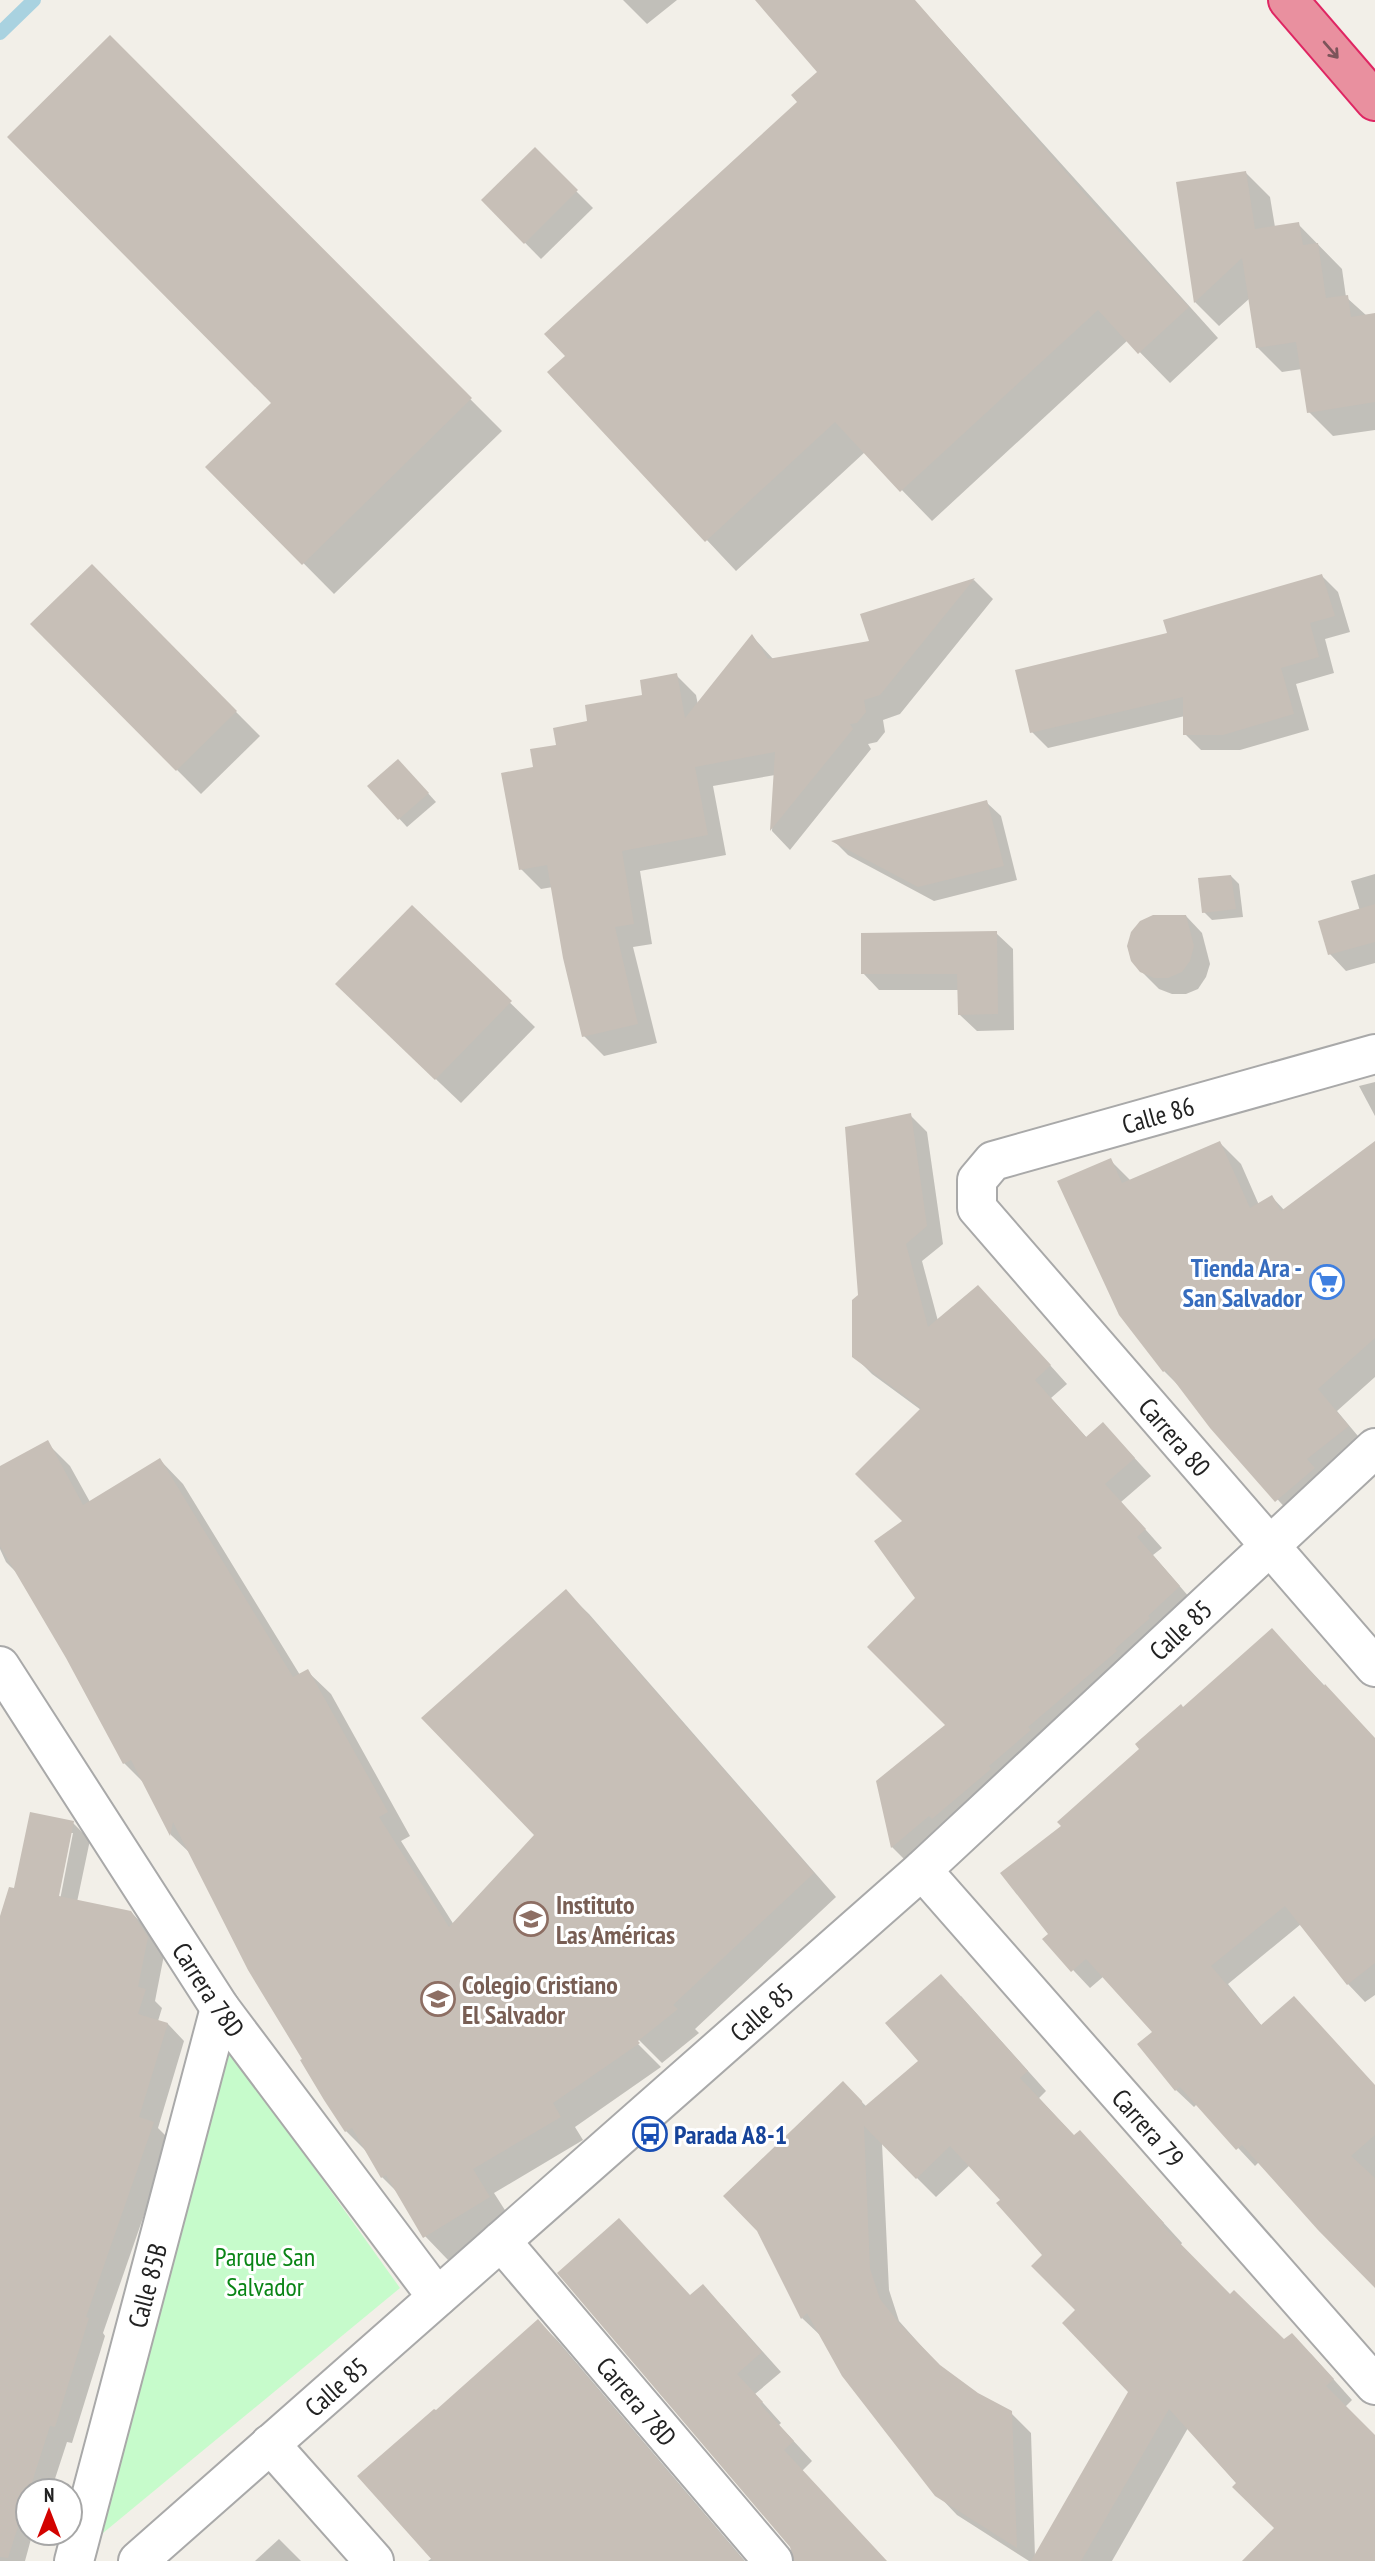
<svg xmlns="http://www.w3.org/2000/svg" width="1375" height="2561" font-family="'PT Sans Narrow',sans-serif">
<style>
.park{fill:#c6fbcb}
.shadow{fill:#0003;fill-rule:evenodd}
.lines{fill:none;stroke-linecap:round;stroke-linejoin:round}
.stream{stroke:#a9d2e0;stroke-width:14}
.building{fill:#c7bfb7}
.street-casing{stroke:#a9a9a9;stroke-width:42}
.highway-casing{stroke:#df2663;stroke-width:42}
.street{stroke:#fff;stroke-width:38}
.highway{stroke:#e9909f;stroke-width:38}
.oneway{stroke:#7c545a}
.labels{text-anchor:middle;dominant-baseline:central;stroke-width:6;stroke-linejoin:round;paint-order:stroke}
.street-label{font-size:26px;fill:#222;stroke:#fff}
.shop-label{font-size:26px;font-weight:bold;fill:#366cbe;stroke:#fff;text-anchor:end}
.education-label{font-size:26px;font-weight:bold;fill:#785e54;stroke:#fff;text-anchor:start}
.transit-label{font-size:26px;font-weight:bold;fill:#164399;stroke:#fff;text-anchor:start}
.park-label{font-size:26px;fill:#0a8516;stroke:#fff}
</style>
<rect width="100%" height="100%" fill="#f2efe8"/>
<!-- park -->
<polygon class="park" points="227,2046 400,2288 80,2552"/>
<!-- shadow -->
<g class="shadow">
<polygon points="623,0 677,0 647,24"/>
<polygon points="757,0 914,0 1218,338 1170,383 1128,340 932,521 865,452 736,571 550,373 567,356 799,102 819,72"/>
<polygon points="110,38 502,431 334,594 208,467 273,403"/>
<polygon points="535,150 593,208 541,259 483,200"/>
<polygon points="1246,173 1270,197 1275,227 1298,224 1342,269 1346,297 1367,316 1375,315 1375,430 1333,436 1309,412 1302,369 1282,372 1257,347 1250,298 1219,326 1195,302 1178,183"/>
<polygon points="91,566 260,736 201,794 32,624"/>
<polygon points="1322,576 1338,592 1350,632 1325,639 1334,673 1296,684 1309,730 1240,750 1201,750 1185,734 1185,716 1048,748 1032,732 1169,635"/>
<polygon points="974,580 993,599 900,714 883,720 885,732 877,742 868,744 871,749 790,850 772,831 775,775 713,786 726,855 640,871 652,944 633,947 657,1043 604,1056 584,1036 553,887 541,889 521,869 535,768 558,746 589,722 644,696 676,675 696,695 698,705 752,636 774,660 871,643 862,615"/>
<polygon points="406,769 436,802 407,827 369,786"/>
<polygon points="986,802 1001,816 1017,880 934,901 848,855 835,842"/>
<polygon points="1375,874 1375,963 1346,971 1330,954 1360,911 1351,881"/>
<polygon points="1231,876 1239,884 1243,917 1212,920 1204,912"/>
<polygon points="412,907 535,1027 461,1103 361,1008"/>
<polygon points="1186,916 1202,933 1210,964 1206,977 1198,989 1186,994 1172,994 1159,989 1141,971"/>
<polygon points="996,933 1013,949 1014,1030 977,1031 960,1015 959,990 879,990 863,973"/>
<polygon points="1375,1082 1375,1116 1359,1086"/>
<polygon points="910,1115 927,1132 943,1244 922,1261 938,1321 995,1304 1067,1384 1051,1398 1087,1438 1103,1424 1120,1442 1151,1476 1121,1502 1162,1548 1153,1555 1196,1605 909,1864 892,1847 878,1782 947,1725 918,1598 905,1521 921,1410 872,1374 854,1356 860,1296"/>
<polygon points="1220,1143 1241,1164 1259,1205 1272,1197 1285,1211 1375,1143 1375,1377 1337,1411 1368,1448 1298,1522 1212,1427 1185,1392 1164,1371 1110,1160 1131,1181"/>
<polygon points="47,1443 70,1466 90,1502 160,1460 183,1484 300,1675 307,1671 331,1694 410,1836 401,1841 454,1925 536,1835 565,1591 589,1614 836,1897 695,2029 699,2033 662,2063 633,2034 630,2036 661,2067 575,2127 583,2140 494,2193 512,2221 448,2260 425,2236 399,2194 382,2177 369,2154 346,2131 191,1854 171,1835 145,1784 124,1763 68,1657 18,1574 6,1562 0,1549 0,1468"/>
<polygon points="1272,1630 1375,1739 1375,1995 1365,2002 1348,1984 1301,1924 1228,1984 1262,2026 1375,2086 1375,2285 1259,2162 1255,2166 1197,2104 1194,2107 1176,2090 1155,2032 1104,1976 1090,1988 1044,1939 1050,1934 1063,1826 1184,1709"/>
<path d="M73,1823L90,1840L77,1902L131,1912L148,1930L164,1955L155,2001L162,2008L158,2021L168,2024L184,2041L158,2128L170,2140L103,2333L105,2336L72,2443L67,2442L51,2491H28V2533H37L35,2540L31,2539L25,2561H0V1920L16,1891ZM70,1833H73L59,1905L55,1904Z"/>
<path d="M961,1996L1046,2091L1039,2098L1075,2137L1099,2152L1182,2243L1180,2246L1231,2296L1284,2342L1311,2354L1352,2400L1345,2407L1375,2437V2561H1243L1276,2528L1188,2428L1112,2561H1029L957,2515L937,2494L823,2338L802,2318L843,2084L867,2107L920,2061ZM882,2143L936,2197L970,2165L1002,2200L1045,2255L1130,2392L1035,2557L1031,2433L1011,2413L977,2395L940,2367L899,2321L889,2290Z"/>
<polygon points="691,2297 722,2306 781,2372 755,2394 781,2423 779,2425 812,2461 802,2471 880,2561 798,2561"/>
<polygon points="538,2321 558,2341 745,2561 428,2561 432,2558"/>
<polygon points="279,2539 301,2561 255,2561"/>
</g>
<g class="lines">
<!-- stream -->
<polyline class="stream" points="0,33 34,0"/>
</g>
<!-- building -->
<g class="building">
<polygon points="755,0 915,0 1098,209 1189,307 1138,354 1098,310 900,492 835,422 705,542 547,372 565,356 544,334 797,102 791,95 817,72"/>
<polygon points="110,35 472,398 302,565 205,467 271,403 7,137"/>
<polygon points="535,147 578,190 524,244 481,200"/>
<polygon points="1246,171 1255,229 1299,222 1303,245 1318,243 1326,298 1348,295 1351,317 1375,313 1375,402 1307,413 1296,342 1256,348 1242,258 1194,303 1176,182"/>
<polygon points="92,564 237,711 176,771 30,624"/>
<polygon points="1322,574 1335,616 1310,623 1319,657 1281,668 1294,714 1223,735 1183,735 1183,697 1030,733 1015,670 1167,633 1163,620"/>
<polygon points="975,578 880,695 864,700 866,712 857,723 850,724 853,729 770,831 775,752 695,767 708,835 622,851 634,924 615,927 638,1024 582,1037 563,958 547,865 519,870 501,773 533,767 530,749 556,745 553,728 587,721 585,705 642,695 640,680 677,673 685,718 752,634 768,659 869,641 860,614"/>
<polygon points="398,759 429,793 398,820 367,786"/>
<polygon points="987,800 1004,866 918,887 831,841"/>
<polygon points="1231,875 1236,909 1202,913 1198,878"/>
<polygon points="1375,904 1375,942 1328,955 1318,921"/>
<polygon points="412,905 512,1001 435,1080 335,984"/>
<polygon points="1153,915 1186,915 1194,946 1190,961 1182,972 1168,978 1154,978 1140,972 1131,961 1127,946 1131,932 1140,921"/>
<polygon points="997,931 998,1014 958,1015 957,974 861,974 861,933"/>
<polygon points="911,1113 927,1226 906,1244 928,1327 978,1285 1051,1365 1035,1380 1086,1437 1103,1422 1135,1458 1105,1484 1146,1529 1137,1537 1180,1586 1148,1616 1150,1618 1115,1649 1117,1651 1028,1727 1031,1730 989,1766 991,1769 932,1819 929,1816 891,1848 876,1781 945,1725 867,1647 915,1598 874,1541 902,1521 855,1474 921,1408 852,1357 852,1300 858,1295 845,1127"/>
<polygon points="1220,1141 1250,1208 1272,1195 1281,1211 1375,1141 1375,1338 1318,1389 1349,1426 1307,1459 1315,1468 1275,1502 1210,1428 1166,1370 1163,1372 1119,1315 1057,1181 1111,1158 1122,1183"/>
<polygon points="48,1440 83,1505 160,1458 293,1677 308,1669 388,1812 379,1817 449,1927 534,1835 421,1718 566,1589 814,1873 673,2005 678,2009 638,2041 640,2043 553,2103 561,2117 473,2169 490,2197 423,2238 386,2175 381,2178 352,2128 345,2132 324,2100 300,2060 302,2059 248,1970 173,1822 170,1836 131,1760 123,1764 66,1658 0,1546 0,1466"/>
<polygon points="1272,1628 1324,1686 1325,1684 1375,1738 1375,1963 1347,1985 1285,1906 1211,1966 1261,2025 1294,1996 1375,2085 1375,2135 1351,2156 1375,2178 1375,2288 1318,2230 1242,2145 1236,2150 1180,2087 1175,2091 1137,2044 1152,2032 1086,1959 1071,1972 1042,1939 1048,1934 1000,1873 1061,1826 1057,1822 1139,1749 1135,1744 1181,1704 1183,1707"/>
<polygon points="30,1812 74,1821 59,1896 131,1911 148,1937 138,1987 146,1989 138,2014 168,2023 139,2117 154,2122 86,2317 89,2318 55,2427 50,2426 8,2558 0,2557 0,1916 9,1887 14,1888"/>
<polygon points="941,1974 1028,2071 1020,2078 1074,2135 1080,2130 1164,2223 1162,2225 1230,2294 1234,2290 1284,2339 1292,2333 1334,2379 1326,2386 1375,2435 1375,2561 1242,2561 1274,2528 1232,2487 1236,2483 1169,2409 1081,2561 1031,2561 1128,2392 1062,2323 1075,2310 1031,2266 1042,2255 996,2203 1000,2200 950,2146 916,2179 864,2126 870,2269 880,2299 900,2324 940,2365 978,2393 1012,2411 1017,2548 935,2496 842,2376 807,2313 801,2319 757,2231 723,2196 843,2081 862,2101 863,2108 918,2061 885,2023"/>
<polygon points="619,2218 690,2295 703,2284 762,2352 737,2374 763,2402 760,2404 794,2441 784,2450 887,2561 794,2561 790,2547 557,2273"/>
<polygon points="538,2319 744,2561 433,2561 357,2476 434,2409 436,2410"/>
</g>
<g class="lines">
<!-- street casing -->
<g class="street-casing">
<g id="street">
<path id="s1" d="M1375,1054L993,1161L977,1180V1208L1375,1667"/>
<path id="s2" d="M0,1666L220,2008L437,2297"/>
<path id="s3" d="M922,1870L1375,2385"/>
<path id="s4" d="M501,2241L773,2561"/>
<polyline points="270,2444 374,2561"/>
<path id="s5" d="M74,2561L220,2008"/>
<path id="s6" d="M138,2561L922,1870L1375,1448"/>
</g>
</g>
<!-- highway casing -->
<g class="highway-casing">
<polyline id="highway" points="1288,0 1375,101"/>
</g>
<!-- street -->
<use href="#street" class="street"/>
<!-- highway -->
<use href="#highway" class="highway"/>
</g>
<!-- one-way arrows -->
<defs><path id="oneway-shaft" d="M-6 0H5M1.5-3L5.5 0L1.5 3" fill="none" stroke-width="1.6" stroke-linecap="round" stroke-linejoin="round" transform="scale(1.75)"/></defs>
<use class="oneway" href="#oneway-shaft" transform="translate(1331 50) rotate(49)"/>
<!-- icons -->
<defs>
<g id="supermarket-ring" transform="scale(1.75)"><circle r="9.5" fill="#fff" stroke="#3f7fe0" stroke-width="1.5"/><path d="M-6-5.5h2.5l.6 2H6L4.5 2H-2.5L-4.4-4H-6ZM-1.5 3.2a1.3 1.3 0 1 0 .1 0ZM3 3.2a1.3 1.3 0 1 0 .1 0Z" fill="#3f7fe0"/></g>
<g id="school-ring" transform="scale(1.75)"><circle r="9.5" fill="#fff" stroke="#8d6e63" stroke-width="1.5"/><path d="M0-5L7-2L0 1L-7-2ZM-4 1L0 2.5L4 1V4Q0 6-4 4Z" fill="#8d6e63"/></g>
<g id="bus-ring" transform="scale(1.75)"><circle r="9.5" fill="#fff" stroke="#1a4fb4" stroke-width="1.5"/><path d="M-5-6H5V4H4V6H2V4H-2V6H-4V4H-5ZM-3.5-4V0h7V-4ZM-3.5 1.2v1.5H-2V1.2ZM2 1.2v1.5H3.5V1.2Z" fill="#1a4fb4"/></g>
</defs>
<g fill-rule="evenodd">
<use href="#supermarket-ring" x="1327" y="1282"/>
<use href="#school-ring" x="531" y="1919"/>
<use href="#school-ring" x="438" y="1999"/>
<use href="#bus-ring" x="650" y="2134"/>
</g>
<g class="labels">
<!-- street labels -->
<g class="street-label">
<text transform="translate(1158 1115) rotate(-16)">Calle 86</text>
<text stroke="none"><textPath href="#s1" startOffset="752">Carrera 80</textPath></text>
<text stroke="none"><textPath href="#s6" startOffset="1398">Calle 85</textPath></text>
<text stroke="none"><textPath href="#s2" startOffset="385">Carrera 78D</textPath></text>
<text stroke="none"><textPath href="#s6" startOffset="831">Calle 85</textPath></text>
<text stroke="none"><textPath href="#s3" startOffset="343">Carrera 79</textPath></text>
<text stroke="none"><textPath href="#s5" startOffset="285">Calle 85B</textPath></text>
<text stroke="none"><textPath href="#s6" startOffset="264">Calle 85</textPath></text>
<text stroke="none"><textPath href="#s4" startOffset="210">Carrera 78D</textPath></text>
</g>
<!-- shop labels -->
<g class="shop-label">
<text x="1302" y="1267">Tienda Ara -<tspan x="1302" dy="30">San Salvador</tspan></text>
</g>
<!-- education labels -->
<g class="education-label">
<text x="556" y="1904">Instituto<tspan x="556" dy="30">Las Américas</tspan></text>
<text x="462" y="1984">Colegio Cristiano<tspan x="462" dy="30">El Salvador</tspan></text>
</g>
<!-- transit labels -->
<g class="transit-label">
<text x="674" y="2134">Parada A8-1</text>
</g>
<!-- park labels -->
<g class="park-label">
<text x="265" y="2256">Parque San<tspan x="265" dy="30">Salvador</tspan></text>
</g>
</g>
<!-- north arrow -->
<g transform="translate(49 2512)"><circle r="33" fill="#ffffff" stroke="#a7a7a7" stroke-width="2"/>
<path d="M0-5L12 26L0 18L-12 26Z" fill="#d30300"/>
<text y="-10" font-size="19" font-weight="bold" text-anchor="middle" fill="#222222">N</text>
</g>
</svg>
